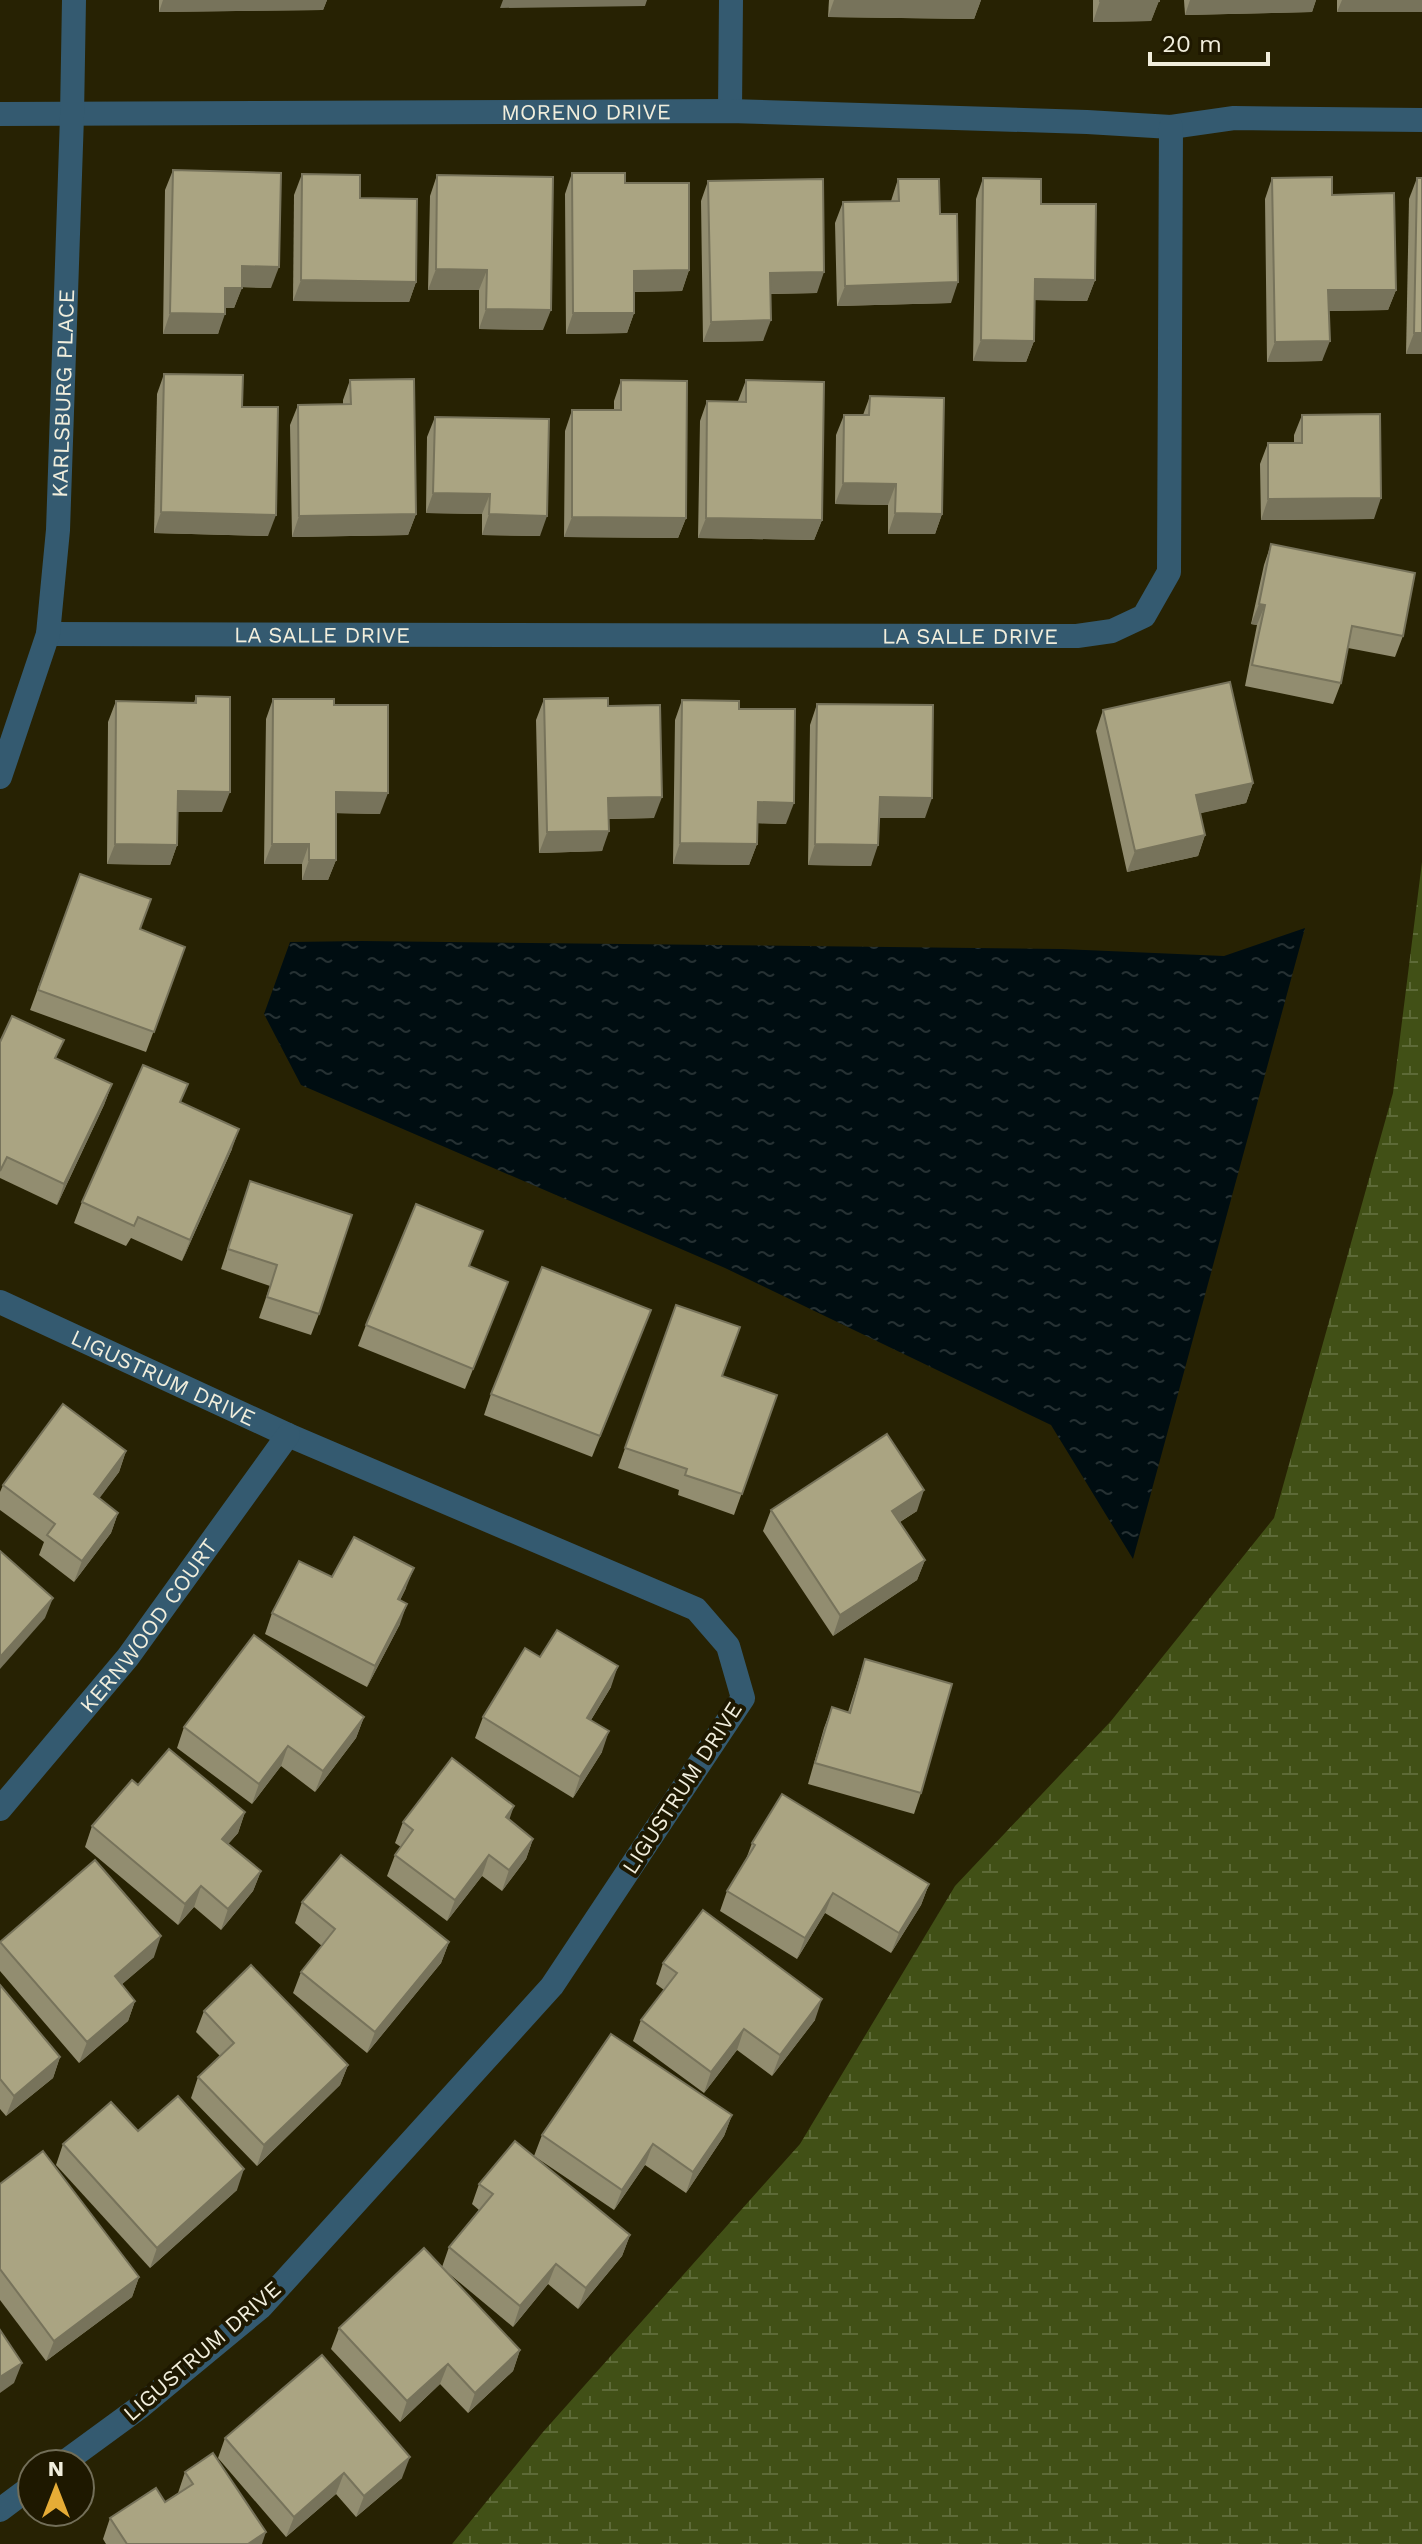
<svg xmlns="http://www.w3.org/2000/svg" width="1422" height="2544" font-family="'Work Sans',sans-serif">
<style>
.wetland{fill:url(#wetland-marsh)}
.water{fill:url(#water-ripples)}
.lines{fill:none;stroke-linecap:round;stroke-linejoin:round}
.minor{stroke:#345a70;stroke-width:24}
.wall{fill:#928d70}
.shaded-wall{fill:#77735b}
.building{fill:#aaa482;stroke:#77735b;stroke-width:2}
.labels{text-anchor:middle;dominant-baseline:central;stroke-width:8;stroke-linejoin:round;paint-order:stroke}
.street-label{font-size:22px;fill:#f1eedc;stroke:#1e1800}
</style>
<defs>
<pattern id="wetland-marsh" width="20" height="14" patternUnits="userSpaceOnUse" patternTransform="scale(2)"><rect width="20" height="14" fill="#415016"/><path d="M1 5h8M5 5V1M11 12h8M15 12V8" fill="none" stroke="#5d6a37"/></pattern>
<pattern id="water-ripples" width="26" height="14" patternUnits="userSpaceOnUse" patternTransform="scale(2)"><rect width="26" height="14" fill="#000d11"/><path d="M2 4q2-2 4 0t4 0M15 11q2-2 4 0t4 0" fill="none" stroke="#263133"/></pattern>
</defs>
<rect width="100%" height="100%" fill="#272203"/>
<!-- wetland -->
<polygon class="wetland" points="1422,862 1422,2544 452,2544 543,2432 800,2144 955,1886 1111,1721 1274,1518 1393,1093"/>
<!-- water -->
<polygon class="water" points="1305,928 1133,1559 1051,1425 725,1268 301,1085 264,1014 290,942 362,941 1062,949 1224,956"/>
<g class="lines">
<!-- minor -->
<g class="minor">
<polyline points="730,111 731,0"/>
<path id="s1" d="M0,114L730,111L1087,122L1171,127L1234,118L1422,120"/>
<path id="s2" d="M48,634L1077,636L1112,631L1144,616L1169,572L1171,127"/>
<path id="s3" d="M0,777L48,634L58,530L72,116L74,0"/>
<path id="s4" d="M0,1302L288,1435L696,1609L728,1646L743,1698L552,1986L261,2307L140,2407L62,2464"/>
<path id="s5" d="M0,1809L128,1657L288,1435"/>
<polyline points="0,2510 32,2486"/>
</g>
</g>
<!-- wall -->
<g class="wall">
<polygon points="159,0 327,0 323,10 159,12"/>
<polygon points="829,0 981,0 974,19 828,17"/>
<polygon points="1093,0 1159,0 1151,21 1093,22"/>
<polygon points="1184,0 1316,0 1312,12 1185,15"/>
<rect x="1337" y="0" width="85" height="12"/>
<polygon points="173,170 271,288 242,287 234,308 225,308 218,334 163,334 165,190"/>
<polygon points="572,173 625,183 689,270 682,291 634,292 634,313 627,333 566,334 565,194"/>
<polygon points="302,174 360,198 416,282 409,302 293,301 294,195"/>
<polygon points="437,175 543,330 479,329 479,290 428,290 430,196"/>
<polygon points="983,178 1041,204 1095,280 1087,301 1035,300 1034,341 1026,362 973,361 976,199"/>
<polygon points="1272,178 1332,195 1396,290 1388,310 1329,311 1322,361 1267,362 1265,199"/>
<polygon points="1417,178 1422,354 1406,354 1409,199"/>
<polygon points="898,179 940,214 951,303 837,306 835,223 843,202 891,201"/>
<polygon points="708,181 817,293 771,294 763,341 703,342 701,201"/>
<polygon points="164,374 242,407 268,536 154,533 157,394"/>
<polygon points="350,380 416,514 408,535 292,537 290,425 298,405 343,404 343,400"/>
<polygon points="621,380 686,518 678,538 564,537 565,431 572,410 614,410 614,401"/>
<polygon points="746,380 822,520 814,540 698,538 700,421 707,401 738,401"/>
<polygon points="870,396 942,514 935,534 888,534 888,505 835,504 836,435 844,415 863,415"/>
<polygon points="1302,415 1374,519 1261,520 1260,464 1268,443 1294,443 1294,435"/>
<polygon points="435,417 540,536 482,535 482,514 426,513 427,437"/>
<polygon points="1271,544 1403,636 1395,657 1348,648 1341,683 1333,704 1245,686 1257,625 1251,624 1264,565"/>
<polygon points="196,696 222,812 178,812 177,845 170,865 107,864 108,722 116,701 194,703"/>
<polygon points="273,699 334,705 380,814 336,813 336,860 328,880 302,880 302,864 264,864 266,719"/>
<polygon points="544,699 608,706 654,818 609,819 602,851 539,853 536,720"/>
<polygon points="682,700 739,709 786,824 757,823 757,844 749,865 673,864 675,720"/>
<polygon points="817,704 925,818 879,818 871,866 808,865 810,725"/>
<polygon points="1103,710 1253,783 1246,803 1200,813 1205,835 1198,856 1127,872 1096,731"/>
<polygon points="80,874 140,929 185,947 146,1052 30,1010"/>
<polygon points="0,1042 57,1059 112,1084 104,1105 57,1205 0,1178"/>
<polygon points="181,1103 232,1149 182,1261 131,1238 126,1246 74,1223 82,1202"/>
<polygon points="250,1181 319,1314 311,1335 259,1318 270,1286 221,1269"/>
<polygon points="500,1303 465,1389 358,1346 366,1325"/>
<polygon points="676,1305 722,1376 777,1395 734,1515 678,1495 679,1490 618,1468"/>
<polygon points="643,1330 592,1457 484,1415 491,1394"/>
<polygon points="126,1451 119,1472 99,1498 118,1513 111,1533 74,1582 39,1555 44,1542 0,1510 0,1492 3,1485"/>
<polygon points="771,1510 917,1511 900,1522 925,1560 917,1580 833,1636 763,1531"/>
<polygon points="332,1577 406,1588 400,1600 400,1624 367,1687 265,1634 272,1613"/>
<polygon points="540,1657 611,1687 591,1720 602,1752 573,1798 475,1738 483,1717"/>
<polygon points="865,1659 921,1793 914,1814 808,1784 824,1728 832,1707 848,1712"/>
<polygon points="364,1717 356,1738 315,1792 281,1766 252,1804 177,1748 184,1727"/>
<polygon points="138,1785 245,1812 238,1833 228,1844 261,1871 253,1891 221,1930 194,1907 178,1925 85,1847 92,1826"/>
<polygon points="509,1820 533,1839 526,1859 502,1891 482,1876 447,1921 387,1876 395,1855 401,1847 395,1843 403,1822"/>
<polygon points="752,1843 929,1884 921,1905 891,1953 825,1913 797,1959 720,1911 727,1891 745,1862"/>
<polygon points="302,1902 449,1942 441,1963 367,2053 293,1993 301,1972 322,1946 295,1923"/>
<polygon points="0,1942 154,1957 122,1984 135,2001 128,2021 79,2063 0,1971"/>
<polygon points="663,1963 815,2020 772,2076 737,2050 704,2093 633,2041 641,2020 664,1990 656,1984"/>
<polygon points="0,1985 60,2057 53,2078 6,2116 0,2109"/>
<polygon points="204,2011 348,2065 340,2085 257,2166 191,2098 198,2077 220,2056 196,2032"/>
<polygon points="732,2115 724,2136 686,2193 645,2165 614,2210 534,2156 542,2135"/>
<polygon points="138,2131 237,2190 150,2268 56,2165 63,2144"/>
<polygon points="0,2184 139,2277 132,2297 46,2361 0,2300"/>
<polygon points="479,2184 630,2235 622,2256 578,2309 548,2284 513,2327 447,2272 520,2350 513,2371 468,2413 440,2384 400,2422 331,2349 339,2328 442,2267 449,2247 479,2210 472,2204"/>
<polygon points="225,2438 402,2478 356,2517 336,2494 286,2537 218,2458"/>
<polygon points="185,2472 262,2544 106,2544 103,2539 110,2518 165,2502 178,2493"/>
</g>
<!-- shaded-wall -->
<g class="shaded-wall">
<polygon points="163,0 327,0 323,10 159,12"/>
<polygon points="503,0 647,0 645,6 500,8"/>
<polygon points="834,0 981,0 974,19 828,17"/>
<polygon points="1190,0 1316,0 1312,12 1185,15"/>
<polygon points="1342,0 1422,0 1422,12 1337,12"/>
<polygon points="1100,1 1159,1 1151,21 1093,22"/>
<polygon points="242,266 279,267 271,288 235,287"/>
<polygon points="436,269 487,270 479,290 428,290"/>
<polygon points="689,270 682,291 627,292 634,271"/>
<polygon points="824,272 817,293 763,294 770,273"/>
<polygon points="1035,279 1095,280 1087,301 1028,300"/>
<polygon points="301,280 416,282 409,302 293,301"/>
<polygon points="958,282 951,303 837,306 845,286"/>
<polygon points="225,288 242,288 234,308 218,308"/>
<polygon points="1328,290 1396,290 1388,310 1321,311"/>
<polygon points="486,309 551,310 543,330 479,329"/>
<polygon points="170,313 225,314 218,334 163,334"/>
<polygon points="573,313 634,313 627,333 566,334"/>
<polygon points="771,320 763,341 703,342 711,322"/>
<polygon points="1414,333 1422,333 1422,354 1406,354"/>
<polygon points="981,340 1034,341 1026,362 973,361"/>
<polygon points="1330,341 1322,361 1267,362 1275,342"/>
<polygon points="843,483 896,484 888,505 835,504"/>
<polygon points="433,493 490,494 482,514 426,513"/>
<polygon points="1381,498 1374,519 1261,520 1268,499"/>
<polygon points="161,512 276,515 268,536 154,533"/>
<polygon points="895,513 942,514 935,534 888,534"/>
<polygon points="416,514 408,535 292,537 299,516"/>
<polygon points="489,514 547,516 540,536 482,535"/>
<polygon points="572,517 686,518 678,538 564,537"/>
<polygon points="706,518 822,520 814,540 698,538"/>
<polygon points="1259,604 1265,605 1257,625 1251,624"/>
<polygon points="1253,783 1246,803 1189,816 1196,795"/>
<polygon points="178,791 230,792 222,812 170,812"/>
<polygon points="336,792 388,793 380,814 329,813"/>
<polygon points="662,797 654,818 601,819 608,798"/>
<polygon points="880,797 932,798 925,818 872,818"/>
<polygon points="758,802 794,803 786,824 750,823"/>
<polygon points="609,831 602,851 539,853 547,832"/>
<polygon points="1205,835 1198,856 1127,872 1135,851"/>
<polygon points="680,843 757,844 749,865 673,864"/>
<polygon points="115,844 177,845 170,865 107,864"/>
<polygon points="272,844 309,844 302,864 264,864"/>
<polygon points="815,844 878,845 871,866 808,865"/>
<polygon points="309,860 336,860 328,880 302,880"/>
<polygon points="112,1084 104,1105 57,1205 64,1184"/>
<polygon points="239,1129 232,1149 182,1261 190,1240"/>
<polygon points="126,1451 119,1472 87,1515 94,1494"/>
<polygon points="924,1490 917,1511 885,1531 892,1511"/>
<polygon points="118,1513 111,1533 74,1582 82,1561"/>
<polygon points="925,1560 917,1580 833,1636 840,1615"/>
<polygon points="414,1568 406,1588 391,1619 398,1599"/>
<polygon points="53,1598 45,1618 0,1669 0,1657"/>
<polygon points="407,1604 400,1624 367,1687 375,1666"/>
<polygon points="618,1666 611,1687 580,1738 587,1718"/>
<polygon points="364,1717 356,1738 315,1792 323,1771"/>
<polygon points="609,1731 602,1752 573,1798 580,1777"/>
<polygon points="288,1746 281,1766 252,1804 259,1784"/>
<polygon points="514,1806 507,1826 506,1817"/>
<polygon points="245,1812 238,1833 215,1859 222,1839"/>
<polygon points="533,1839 526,1859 502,1891 509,1870"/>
<polygon points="489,1855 482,1876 447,1921 455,1900"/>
<polygon points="261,1871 253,1891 221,1930 228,1909"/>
<polygon points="929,1884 921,1905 891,1953 899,1933"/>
<polygon points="201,1886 194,1907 178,1925 185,1904"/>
<polygon points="833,1893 825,1913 797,1959 805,1938"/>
<polygon points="161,1936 154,1957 107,1997 115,1976"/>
<polygon points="449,1942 441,1963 367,2053 375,2032"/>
<polygon points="822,1999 815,2020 772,2076 780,2055"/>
<polygon points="135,2001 128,2021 79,2063 87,2042"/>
<polygon points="744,2029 737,2050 704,2093 711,2072"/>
<polygon points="60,2057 53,2078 6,2116 14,2096"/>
<polygon points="348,2065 340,2085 257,2166 264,2145"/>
<polygon points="732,2115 724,2136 686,2193 693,2172"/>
<polygon points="653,2144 645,2165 614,2210 622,2190"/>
<polygon points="244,2169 237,2190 150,2268 157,2248"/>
<polygon points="630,2235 622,2256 578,2309 586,2288"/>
<polygon points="556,2264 548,2284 513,2327 520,2306"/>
<polygon points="139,2277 132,2297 46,2361 54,2341"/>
<polygon points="520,2350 513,2371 468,2413 475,2393"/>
<polygon points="22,2363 14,2383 0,2393 0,2377"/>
<polygon points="448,2364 440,2384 400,2422 407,2401"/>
<polygon points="410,2457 402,2478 356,2517 364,2496"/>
<polygon points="344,2473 336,2494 286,2537 294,2517"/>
<polygon points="266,2532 262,2544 248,2544"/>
</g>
<!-- building -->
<g class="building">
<rect x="1100" y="0" width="59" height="1"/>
<polygon points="173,170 281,173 279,267 242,266 242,288 225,288 225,314 170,313"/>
<polygon points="572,173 625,173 625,183 689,183 689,270 634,271 634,313 573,313"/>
<polygon points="302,174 360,175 360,198 417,199 416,282 301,280"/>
<polygon points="437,175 553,177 551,310 486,309 487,270 436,269"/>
<polygon points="1332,177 1332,195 1394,193 1396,290 1328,290 1330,341 1275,342 1272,178"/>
<polygon points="983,178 1041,179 1041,204 1096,204 1095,280 1035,279 1034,341 981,340"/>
<polygon points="1417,178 1422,178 1422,333 1414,333"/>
<polygon points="823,179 824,272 770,273 771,320 711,322 708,181"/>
<polygon points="898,179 939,179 940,214 957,214 958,282 845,286 843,202 899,201"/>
<polygon points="164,374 243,375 242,407 278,407 276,515 161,512"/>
<polygon points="414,379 416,514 299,516 298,405 351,404 350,380"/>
<polygon points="621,380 687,381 686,518 572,517 572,410 621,410"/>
<polygon points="746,380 824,382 822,520 706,518 707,401 746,402"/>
<polygon points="870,396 944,398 942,514 895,513 896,484 843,483 844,415 869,415"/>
<polygon points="1380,414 1381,498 1268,499 1268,443 1302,443 1302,415"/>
<polygon points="435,417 549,419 547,516 489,514 490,494 433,493"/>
<polygon points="1271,544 1415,573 1403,636 1352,626 1341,683 1252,665 1265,605 1259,604"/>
<polygon points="1230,682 1253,783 1196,795 1205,835 1135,851 1103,710"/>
<polygon points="196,696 230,697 230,792 178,791 177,845 115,844 116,701 196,703"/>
<polygon points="608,698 608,706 660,705 662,797 608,798 609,831 547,832 544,699"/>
<polygon points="273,699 334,699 334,705 388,705 388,793 336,792 336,860 309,860 309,844 272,844"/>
<polygon points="682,700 739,701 739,709 795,709 794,803 758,802 757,844 680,843"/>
<polygon points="817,704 933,705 932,798 880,797 878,845 815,844"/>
<polygon points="80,874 151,899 140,929 185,947 154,1032 38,990"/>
<polygon points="12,1016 64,1040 55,1058 112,1084 64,1184 7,1157 0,1171 0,1042"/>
<polygon points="143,1065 188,1084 180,1102 239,1129 190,1240 138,1217 134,1226 82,1202"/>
<polygon points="250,1181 352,1215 319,1314 267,1297 277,1265 228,1249"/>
<polygon points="416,1204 483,1231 469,1266 508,1282 473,1369 366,1325"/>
<polygon points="542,1267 651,1310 600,1436 491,1394"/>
<polygon points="676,1305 740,1327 722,1376 777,1395 742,1494 685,1475 687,1469 625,1448"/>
<polygon points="63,1404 126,1451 94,1494 118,1513 82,1561 47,1535 55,1524 3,1485"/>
<polygon points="887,1434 924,1490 892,1511 925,1560 840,1615 771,1510"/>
<polygon points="354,1537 414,1568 398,1599 407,1604 375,1666 272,1613 299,1561 332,1577"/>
<polygon points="0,1551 53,1598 0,1657"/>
<polygon points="557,1630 618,1666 587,1718 609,1731 580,1777 483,1717 525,1648 540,1657"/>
<polygon points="254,1635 364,1717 323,1771 288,1746 259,1784 184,1727"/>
<polygon points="865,1659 952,1684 921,1793 815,1763 832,1707 850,1713"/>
<polygon points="169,1749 245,1812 222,1839 261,1871 228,1909 201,1886 185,1904 92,1826 132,1780 138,1785"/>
<polygon points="452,1758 514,1806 506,1817 533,1839 509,1870 489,1855 455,1900 395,1855 413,1830 403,1822"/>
<polygon points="782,1794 929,1884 899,1933 833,1893 805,1938 727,1891 755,1845 752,1843"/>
<polygon points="341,1855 449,1942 375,2032 301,1972 335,1929 302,1902"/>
<polygon points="95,1860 161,1936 115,1976 135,2001 87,2042 0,1942"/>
<polygon points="703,1910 822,1999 780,2055 744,2029 711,2072 641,2020 677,1973 663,1963"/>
<polygon points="251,1965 348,2065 264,2145 198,2077 234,2043 204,2011"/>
<polygon points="0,1985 60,2057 14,2096 0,2079"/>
<polygon points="611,2034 732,2115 693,2172 653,2144 622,2190 542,2135"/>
<polygon points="178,2096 244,2169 157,2248 63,2144 111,2102 138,2131"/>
<polygon points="515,2141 630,2235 586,2288 556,2264 520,2306 449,2247 493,2194 479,2184"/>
<polygon points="43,2151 139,2277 54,2341 0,2269 0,2184"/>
<polygon points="424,2248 520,2350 475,2393 448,2364 407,2401 339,2328"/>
<polygon points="0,2330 22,2363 0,2377"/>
<polygon points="322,2355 410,2457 364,2496 344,2473 294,2517 225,2438"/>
<polygon points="213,2453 266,2532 248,2544 127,2544 110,2518 156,2488 165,2502 193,2484 185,2472"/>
</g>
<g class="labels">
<!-- street labels -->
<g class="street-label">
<text stroke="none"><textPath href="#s1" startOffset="586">MORENO DRIVE</textPath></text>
<text stroke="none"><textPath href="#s3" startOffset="392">KARLSBURG PLACE</textPath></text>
<text stroke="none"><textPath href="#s2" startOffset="274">LA SALLE DRIVE</textPath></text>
<text stroke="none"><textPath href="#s2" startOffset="922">LA SALLE DRIVE</textPath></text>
<text stroke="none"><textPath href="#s4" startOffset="180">LIGUSTRUM DRIVE</textPath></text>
<text stroke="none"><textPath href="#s5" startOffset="236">KERNWOOD COURT</textPath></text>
<text transform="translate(682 1788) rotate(-57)">LIGUSTRUM DRIVE</text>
<text transform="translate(202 2351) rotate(-41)">LIGUSTRUM DRIVE</text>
</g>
</g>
<!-- north arrow -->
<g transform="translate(56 2488)"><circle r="38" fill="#1e1800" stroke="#726e58" stroke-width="2"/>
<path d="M0-6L14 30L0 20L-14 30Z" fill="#e6ac36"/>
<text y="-12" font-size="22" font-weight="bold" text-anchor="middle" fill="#f1eedc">N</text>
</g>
<!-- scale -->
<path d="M1150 52v12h118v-12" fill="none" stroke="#f1eedc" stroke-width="4"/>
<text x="1162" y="52" font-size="24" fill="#f1eedc" stroke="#1e1800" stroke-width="6" paint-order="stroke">20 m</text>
</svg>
